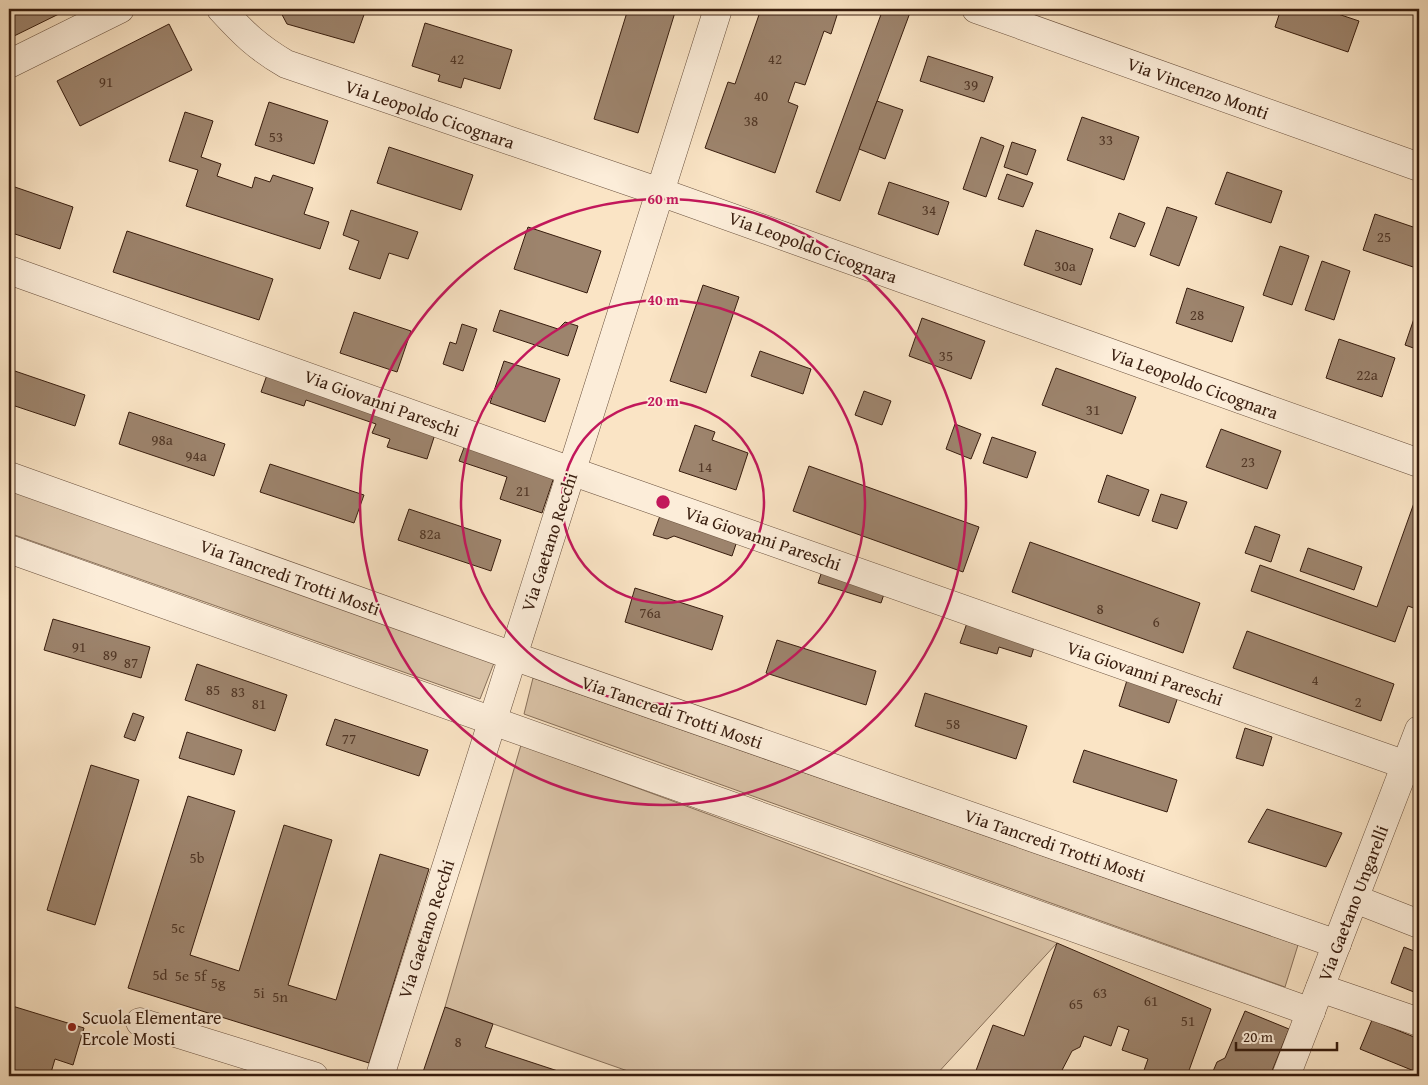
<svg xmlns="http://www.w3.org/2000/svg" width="1428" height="1085" font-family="'Gentium Book Plus',serif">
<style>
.green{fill:#d9c2a6;stroke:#88705a}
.building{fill:#9d846d;stroke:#381d0e}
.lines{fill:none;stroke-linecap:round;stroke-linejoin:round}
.minor-casing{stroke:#684f3c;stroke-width:29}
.minor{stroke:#fcedd9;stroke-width:28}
.ring{fill:none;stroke:#c2185b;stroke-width:2.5}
.poi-dot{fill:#8f2418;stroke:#fcedd9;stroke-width:2}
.labels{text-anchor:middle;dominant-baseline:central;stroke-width:4;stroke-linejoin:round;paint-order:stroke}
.number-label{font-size:15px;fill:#513726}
.street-label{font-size:18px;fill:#381d0e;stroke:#fcedd9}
.poi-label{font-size:18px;fill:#381d0e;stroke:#fcedd9;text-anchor:start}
.centre{fill:#c2185b;stroke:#fcedd9;stroke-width:2.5}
.ring-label{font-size:15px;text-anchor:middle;font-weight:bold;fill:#c2185b;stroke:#fcedd9;stroke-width:4;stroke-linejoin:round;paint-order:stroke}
</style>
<rect width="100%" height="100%" fill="#fae4c5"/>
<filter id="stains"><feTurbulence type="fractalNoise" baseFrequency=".004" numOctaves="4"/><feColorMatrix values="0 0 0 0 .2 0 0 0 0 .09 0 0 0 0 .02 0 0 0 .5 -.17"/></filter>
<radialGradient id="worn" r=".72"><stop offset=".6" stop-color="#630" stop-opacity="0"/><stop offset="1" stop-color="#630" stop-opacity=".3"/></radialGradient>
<!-- green -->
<g class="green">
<polygon points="9,489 494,663 480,699 9,533"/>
<polygon points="533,678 1298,945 1285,987 524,714"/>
<polygon points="521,745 1057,943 935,1076 642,1076 445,1007"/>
</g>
<!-- building -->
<g class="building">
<polygon points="9,9 69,9 10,38"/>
<polygon points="279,9 366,9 354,43 287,24"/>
<polygon points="628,9 676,9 638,133 594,119"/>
<polygon points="761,9 839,9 831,34 824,31 805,85 795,82 788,102 798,106 775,173 705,148 728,82 735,84"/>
<polygon points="883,9 907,9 911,10 840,201 816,192"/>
<polygon points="1281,9 1323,9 1359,21 1348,52 1275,27"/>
<polygon points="425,23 512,50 500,89 464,78 461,88 438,81 440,75 412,66"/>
<polygon points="169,24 192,70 80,126 57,81"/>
<polygon points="928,56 993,77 984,102 920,81"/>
<polygon points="877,101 903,110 885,159 859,149"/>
<polygon points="269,102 328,121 314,164 255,145"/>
<polygon points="185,112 213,121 201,157 221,164 217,176 252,188 255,177 270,182 273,175 313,188 304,214 329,222 320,249 186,206 198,170 169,161"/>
<polygon points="1082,117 1139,137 1124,180 1067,160"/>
<polygon points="981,137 1004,146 986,197 963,189"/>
<polygon points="1012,142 1036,150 1027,175 1004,167"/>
<polygon points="389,147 473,175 461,210 377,183"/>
<polygon points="1227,172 1282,191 1271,223 1215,204"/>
<polygon points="1007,174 1033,183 1023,207 998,199"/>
<polygon points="889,182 949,202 938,235 878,214"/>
<polygon points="9,185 73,207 60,249 9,232"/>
<polygon points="1167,207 1197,217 1179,266 1150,255"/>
<polygon points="351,210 418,232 408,259 389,253 380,279 349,269 359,241 343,235"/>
<polygon points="1119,213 1145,223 1135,247 1110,238"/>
<polygon points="1375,214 1419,229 1419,269 1363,250"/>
<polygon points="528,227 601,251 587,293 514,269"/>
<polygon points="1036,230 1093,249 1081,285 1024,265"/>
<polygon points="127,231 273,279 259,320 113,272"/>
<polygon points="1280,246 1309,256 1292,305 1263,295"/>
<polygon points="1322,261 1350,271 1334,320 1305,310"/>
<polygon points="703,285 739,297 706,393 670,381"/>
<polygon points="1187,288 1244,307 1232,342 1176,323"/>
<polygon points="1419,304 1419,350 1405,345"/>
<polygon points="500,310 558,329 565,322 578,326 568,356 493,331"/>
<polygon points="354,312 411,331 397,372 340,353"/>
<polygon points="922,318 985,341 971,379 909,356"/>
<polygon points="462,324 477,329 463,371 443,364 450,342 456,344"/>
<polygon points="1339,339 1395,358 1382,397 1326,378"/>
<polygon points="760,351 811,369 803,394 751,376"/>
<polygon points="504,361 560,379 545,422 490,403"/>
<polygon points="1056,368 1136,397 1122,434 1042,405"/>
<polygon points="9,369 85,395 75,426 9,404"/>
<polygon points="268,372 437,428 427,459 387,447 390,439 372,433 376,424 306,400 304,406 261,392"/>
<polygon points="864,391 891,401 882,425 855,415"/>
<polygon points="129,412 225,444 214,476 119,444"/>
<polygon points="955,424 981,434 971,459 946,449"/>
<polygon points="695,425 715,432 712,440 748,453 736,490 679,471"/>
<polygon points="1221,429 1281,451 1267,489 1206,467"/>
<polygon points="992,437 1036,452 1027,478 983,463"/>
<polygon points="465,445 555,474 542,513 500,499 507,477 459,461"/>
<polygon points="270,464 364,495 354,523 260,492"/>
<polygon points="809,466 979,527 963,572 793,511"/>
<polygon points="1107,475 1149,490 1139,516 1098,502"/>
<polygon points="1161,494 1187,502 1177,529 1152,521"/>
<polygon points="1414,503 1419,505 1419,610 1408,606 1395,642 1251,591 1260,565 1377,607"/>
<polygon points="409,509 501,540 491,571 398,540"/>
<polygon points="661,513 737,541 732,556 674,536 667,539 653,535"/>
<polygon points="1255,526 1280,535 1271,562 1245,553"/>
<polygon points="1030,542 1200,603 1183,653 1012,592"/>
<polygon points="1308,548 1362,567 1354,590 1300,571"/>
<polygon points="822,571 885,591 881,603 818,583"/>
<polygon points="635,588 723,616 712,650 625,622"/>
<polygon points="53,619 150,647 141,678 44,650"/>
<polygon points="967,623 1035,644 1031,657 999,647 997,654 960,643"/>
<polygon points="1247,631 1394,684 1381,721 1233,668"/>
<polygon points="777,640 876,671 866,705 766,673"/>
<polygon points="197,664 287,695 275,731 185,700"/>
<polygon points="1128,677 1179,694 1169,723 1119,706"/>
<polygon points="925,693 1027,726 1016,759 915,726"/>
<polygon points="133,713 144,717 135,741 124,737"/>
<polygon points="335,719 428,750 419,776 326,745"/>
<polygon points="1245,728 1272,737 1263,766 1236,758"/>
<polygon points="187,732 242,750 234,775 179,758"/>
<polygon points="1084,750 1177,780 1167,812 1073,782"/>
<polygon points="91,765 139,780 95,925 47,910"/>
<polygon points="188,796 235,811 190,955 239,971 284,825 332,840 288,985 336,1000 380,854 429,869 369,1063 128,988"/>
<polygon points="1267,809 1342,833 1326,867 1248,842"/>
<polygon points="1057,943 1211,1009 1187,1076 1172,1076 1159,1072 1158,1076 1142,1076 1148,1059 1122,1050 1129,1030 1118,1026 1111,1046 1084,1036 1080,1047 1072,1051 1059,1076 974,1076 993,1025 1024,1036"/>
<polygon points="1404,947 1419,953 1419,994 1391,983"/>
<polygon points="9,1005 84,1028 73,1065 55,1059 50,1076 9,1076"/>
<polygon points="445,1007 493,1024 485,1047 573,1076 426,1076 422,1075"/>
<polygon points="1245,1011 1289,1029 1270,1076 1211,1076 1217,1062 1225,1058"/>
<polygon points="1372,1020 1419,1039 1419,1073 1360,1049"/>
</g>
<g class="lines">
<!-- minor casing -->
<g class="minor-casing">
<g id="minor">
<path d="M221,9C243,33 257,47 286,64L660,192L1419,463"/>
<polyline points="976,9 1419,167"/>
<polyline points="9,64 120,9"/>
<polyline points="9,270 571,471 1406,765"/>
<polyline points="9,476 513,656 1337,944"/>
<polyline points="9,549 1311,1012"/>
<polyline points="1355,899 1419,924"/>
<polyline points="1320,988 1419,1022"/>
<polyline points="140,1022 314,1076"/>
<polyline points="380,1076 718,9"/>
<polyline points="1286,1076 1419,730"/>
</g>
</g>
<!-- minor -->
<use href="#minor" class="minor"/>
</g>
<!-- distance rings -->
<g class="ring">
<circle cx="663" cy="502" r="101"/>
<circle cx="663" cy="502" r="202"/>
<circle cx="663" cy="502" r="303"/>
</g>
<!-- markers -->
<circle class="poi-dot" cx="72" cy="1027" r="5"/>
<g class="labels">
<!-- number labels -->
<g class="number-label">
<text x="457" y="58">42</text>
<text x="775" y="58">42</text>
<text x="106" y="81">91</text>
<text x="971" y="84">39</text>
<text x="761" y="95">40</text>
<text x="751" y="120">38</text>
<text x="276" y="136">53</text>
<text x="1106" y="139">33</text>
<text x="929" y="209">34</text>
<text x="1384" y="236">25</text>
<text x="1065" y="265">30a</text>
<text x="1197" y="314">28</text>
<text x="946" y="355">35</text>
<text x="1367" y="374">22a</text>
<text x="1093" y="409">31</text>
<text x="162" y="439">98a</text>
<text x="196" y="455">94a</text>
<text x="1248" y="461">23</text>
<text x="705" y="466">14</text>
<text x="523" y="490">21</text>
<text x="430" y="533">82a</text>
<text x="1100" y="608">8</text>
<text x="650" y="612">76a</text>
<text x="1156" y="621">6</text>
<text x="79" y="646">91</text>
<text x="110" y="654">89</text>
<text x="131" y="662">87</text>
<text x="1315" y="679">4</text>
<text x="213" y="689">85</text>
<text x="238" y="691">83</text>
<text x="1358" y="701">2</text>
<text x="259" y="703">81</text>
<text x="953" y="723">58</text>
<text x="349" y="738">77</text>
<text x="197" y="857">5b</text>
<text x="178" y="927">5c</text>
<text x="160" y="974">5d</text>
<text x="182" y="975">5e</text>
<text x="200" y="975">5f</text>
<text x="218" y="982">5g</text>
<text x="259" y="992">5i</text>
<text x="1100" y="992">63</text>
<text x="280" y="996">5n</text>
<text x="1151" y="1000">61</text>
<text x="1076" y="1003">65</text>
<text x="1188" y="1020">51</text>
<text x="458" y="1041">8</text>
</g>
<!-- street labels -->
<g class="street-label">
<text transform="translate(1198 88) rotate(20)">Via Vincenzo Monti</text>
<text transform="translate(430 114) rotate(19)">Via Leopoldo Cicognara</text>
<text transform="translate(813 247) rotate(20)">Via Leopoldo Cicognara</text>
<text transform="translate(1194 383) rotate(20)">Via Leopoldo Cicognara</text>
<text transform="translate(382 403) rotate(20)">Via Giovanni Pareschi</text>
<text transform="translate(763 538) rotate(19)">Via Giovanni Pareschi</text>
<text transform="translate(549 542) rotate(-72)">Via Gaetano Recchi</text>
<text transform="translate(290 577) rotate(20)">Via Tancredi Trotti Mosti</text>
<text transform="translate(1145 673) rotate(19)">Via Giovanni Pareschi</text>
<text transform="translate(672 712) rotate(19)">Via Tancredi Trotti Mosti</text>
<text transform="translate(1055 845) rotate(19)">Via Tancredi Trotti Mosti</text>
<text transform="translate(1353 903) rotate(-69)">Via Gaetano Ungarelli</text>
<text transform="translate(426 929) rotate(-72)">Via Gaetano Recchi</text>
</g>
<!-- poi labels -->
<g class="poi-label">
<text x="82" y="1017">Scuola Elementare<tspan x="82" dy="21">Ercole Mosti</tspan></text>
</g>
</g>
<circle cx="663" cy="502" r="8" class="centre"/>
<g class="ring-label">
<text x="663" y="204">60 m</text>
<text x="663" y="305">40 m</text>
<text x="663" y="406">20 m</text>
</g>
<!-- margin -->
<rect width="1428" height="1085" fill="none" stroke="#fae4c5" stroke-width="30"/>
<rect x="10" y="10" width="1408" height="1065" fill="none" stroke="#381d0e" stroke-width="2.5"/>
<rect x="15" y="15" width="1398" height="1055" fill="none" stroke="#381d0e"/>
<!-- scale -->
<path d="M1236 1042v8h101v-8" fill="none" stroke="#381d0e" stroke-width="2.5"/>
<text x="1243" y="1042" font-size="15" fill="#381d0e" stroke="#fcedd9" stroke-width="4" paint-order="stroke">20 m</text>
<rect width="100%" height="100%" filter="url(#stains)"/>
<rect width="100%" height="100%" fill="url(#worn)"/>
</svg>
